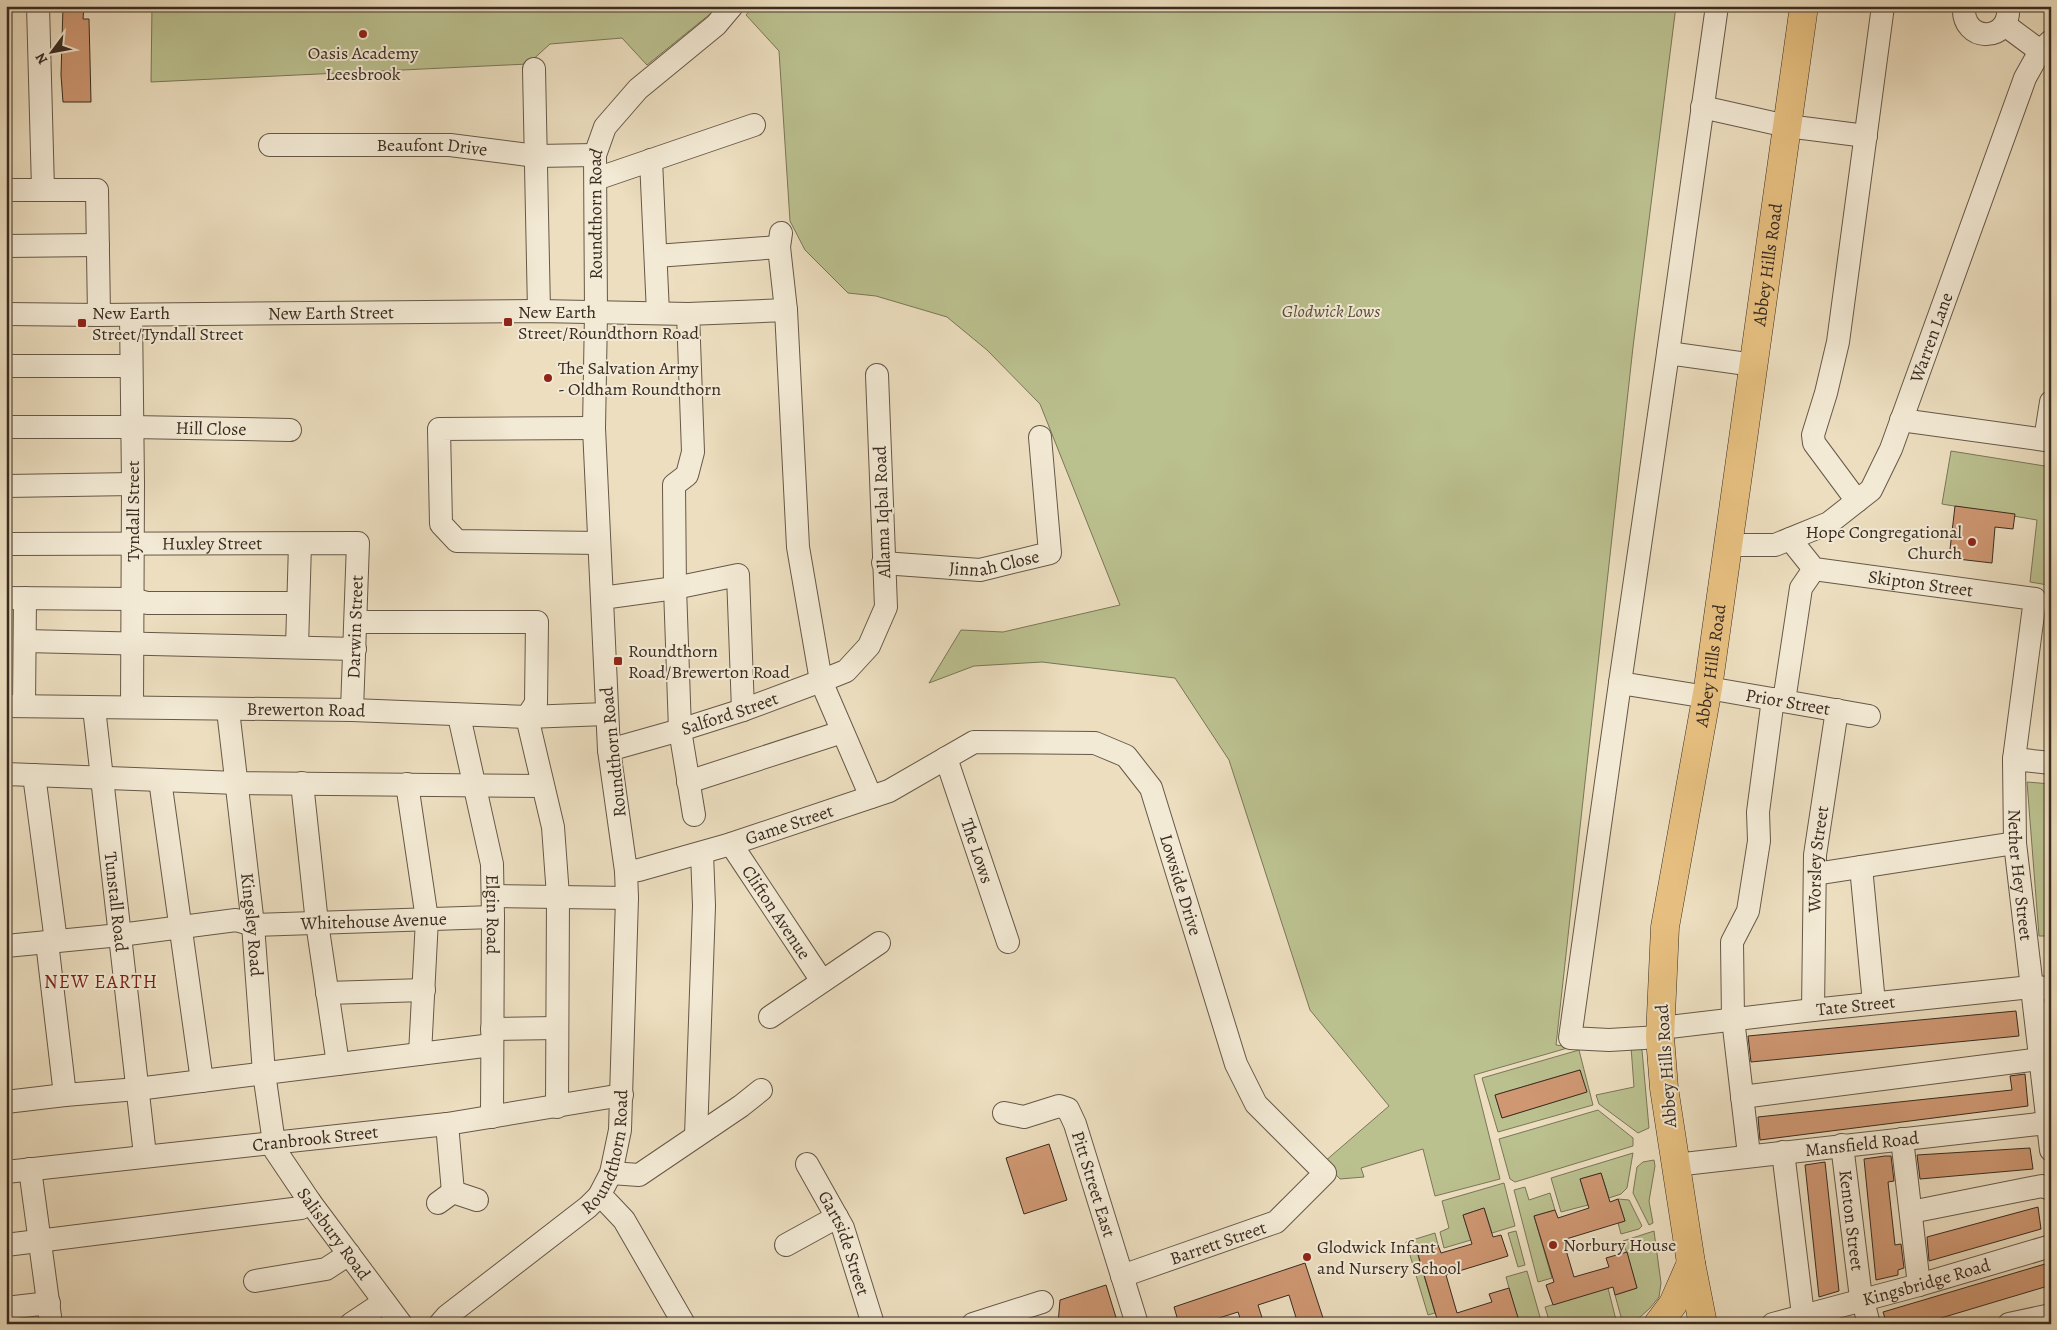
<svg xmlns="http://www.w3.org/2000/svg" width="2057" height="1330" font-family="Alegreya,serif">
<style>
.green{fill:#bbc08f;stroke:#7a7658;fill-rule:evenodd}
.building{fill:#cf9873;stroke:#392b21}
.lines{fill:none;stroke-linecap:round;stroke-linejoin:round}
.minor-casing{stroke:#665848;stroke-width:24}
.major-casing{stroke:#392b21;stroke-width:29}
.minor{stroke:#f3ead5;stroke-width:22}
.major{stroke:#e6bf80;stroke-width:28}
.poi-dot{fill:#8f2418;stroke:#f3ead5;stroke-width:2}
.labels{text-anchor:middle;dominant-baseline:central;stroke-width:4;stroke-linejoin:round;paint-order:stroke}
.poi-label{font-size:18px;fill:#392b21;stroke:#f3ead5;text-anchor:start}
.street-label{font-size:18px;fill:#392b21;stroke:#f3ead5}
.park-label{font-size:18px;font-style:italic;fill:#5a503c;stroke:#f3ead5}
.neighbourhood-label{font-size:19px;letter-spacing:1px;fill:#7a1f14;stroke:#f3ead5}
</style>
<rect width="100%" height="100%" fill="#ecdebf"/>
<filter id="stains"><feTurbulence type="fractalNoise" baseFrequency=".004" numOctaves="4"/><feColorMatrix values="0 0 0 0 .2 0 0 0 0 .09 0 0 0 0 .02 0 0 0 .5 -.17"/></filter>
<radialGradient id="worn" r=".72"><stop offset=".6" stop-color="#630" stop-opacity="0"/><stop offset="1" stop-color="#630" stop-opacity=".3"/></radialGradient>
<!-- green -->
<g class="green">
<polygon points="152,6 720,6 647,65 622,38 550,44 528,64 151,82"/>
<polygon points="754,6 1676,6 1633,347 1556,1045 1571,1047 1474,1075 1500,1179 1435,1196 1423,1149 1361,1168 1364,1177 1340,1179 1324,1162 1389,1106 1310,1010 1229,760 1175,678 1042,662 974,666 929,683 961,630 1003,632 1120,605 1040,404 987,350 947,317 876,296 848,293 805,250 790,221 779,51 746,15"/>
<polygon points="1951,451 2051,467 2051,567 2048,585 2030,582 2037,520 1942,504"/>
<polygon points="2027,782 2051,784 2051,936 2039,936"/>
<polygon points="1631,1047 1642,1050 1649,1128 1638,1133 1599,1104 1596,1095 1634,1087"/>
<path d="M1579,1050L1593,1105L1498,1132L1482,1078ZM1580,1070L1586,1092L1502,1118L1495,1095Z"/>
<polygon points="1598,1110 1633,1138 1633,1146 1515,1182 1510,1179 1499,1139"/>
<polygon points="1633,1153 1627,1188 1621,1194 1609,1198 1601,1173 1580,1179 1588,1205 1561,1212 1551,1178"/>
<polygon points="1654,1160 1655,1166 1649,1201 1653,1223 1649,1225 1633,1193 1637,1167 1643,1162"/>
<polygon points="1504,1183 1515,1226 1492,1233 1484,1208 1463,1215 1471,1240 1444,1248 1440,1232 1449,1228 1442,1201"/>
<polygon points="1525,1187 1529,1200 1550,1193 1555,1210 1534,1216 1552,1278 1538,1282 1514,1190"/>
<polygon points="1618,1199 1629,1200 1642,1226 1639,1229 1621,1234 1618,1223 1625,1221"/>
<polygon points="1516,1231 1525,1265 1518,1267 1508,1233"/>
<polygon points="1654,1231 1661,1283 1659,1297 1650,1308 1638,1319 1623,1324 1615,1295 1637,1288 1623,1241"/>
<polygon points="1435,1233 1438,1245 1417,1252 1435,1313 1428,1315 1406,1242"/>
<polygon points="1527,1271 1542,1324 1519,1324 1506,1277"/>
<polygon points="1608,1288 1617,1324 1550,1324 1545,1307"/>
</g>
<!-- building -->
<g class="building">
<polygon points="63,6 84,6 83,19 89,19 91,102 63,102 61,75"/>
<polygon points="1955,506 2015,514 2013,529 1995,527 1992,563 1949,558"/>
<polygon points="2016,1011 2019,1036 1751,1062 1748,1036"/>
<polygon points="1580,1070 1587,1092 1502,1118 1495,1095"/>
<polygon points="2025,1074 2028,1106 1760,1140 1758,1117 2012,1090 2010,1076"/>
<polygon points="1049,1144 1067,1200 1024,1214 1006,1158"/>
<polygon points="2030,1148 2033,1169 1920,1179 1917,1155"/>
<polygon points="1885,1156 1891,1156 1894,1181 1888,1182 1895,1245 1901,1244 1904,1268 1898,1270 1898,1275 1876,1280 1864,1159"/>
<polygon points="1825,1162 1839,1291 1819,1297 1805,1165"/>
<polygon points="1601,1173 1610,1202 1618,1199 1625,1221 1563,1240 1574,1277 1609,1267 1606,1258 1627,1252 1637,1288 1615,1295 1613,1287 1553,1305 1546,1285 1554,1282 1534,1216 1555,1210 1558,1218 1589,1208 1580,1179"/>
<polygon points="2038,1207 2041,1229 1929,1261 1927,1237"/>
<polygon points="1484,1208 1493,1237 1501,1235 1508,1256 1446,1275 1457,1313 1492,1302 1489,1294 1509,1288 1520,1324 1432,1324 1432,1320 1437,1319 1417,1251 1438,1245 1441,1253 1472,1244 1463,1215"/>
<polygon points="1305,1263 1325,1324 1298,1324 1289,1295 1258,1305 1264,1324 1242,1324 1238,1312 1200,1324 1179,1324 1174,1307"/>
<polygon points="2045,1264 2048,1286 1921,1324 1887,1324 1883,1312"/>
<polygon points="1106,1285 1118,1324 1058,1324 1060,1300"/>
</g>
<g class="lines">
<!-- minor casing -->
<g class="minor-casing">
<g id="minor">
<polyline points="38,6 43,189"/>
<path d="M1964,6C1961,44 2012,43 2008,6"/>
<polyline points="2005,25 2040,51"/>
<polyline points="534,69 539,311"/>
<polyline points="1702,107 1787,126 1866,136"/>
<path id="s1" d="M270,145H450L536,156L595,155"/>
<polyline points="651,160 658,313"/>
<polyline points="596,179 754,125"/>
<polyline points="6,190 97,190 99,315"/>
<polyline points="781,233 779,247 786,310 798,547 821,681 871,797"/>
<polyline points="6,246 98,245"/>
<polyline points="656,256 779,247"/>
<path id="s2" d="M6,314L99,315L539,311L688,314L786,310"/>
<polyline points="688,314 693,452 687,475 674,485 675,588 680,730 694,815"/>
<polyline points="131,315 133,484 132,707"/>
<polyline points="1668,353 1717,6"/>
<polyline points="6,366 131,366"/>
<polyline points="1901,420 2045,440 2051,402"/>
<path id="s3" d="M6,427H132L290,430"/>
<polyline points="594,428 439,429 441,524 457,541 599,543"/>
<polyline points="6,486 133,484"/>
<polyline points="1857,501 1814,443 1813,435 1826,393 1838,342 1883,6"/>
<path id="s4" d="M1790,539L1814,569L2035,599L2014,759L2015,843L2051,1150"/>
<path id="s5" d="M6,544L358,543L352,710"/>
<path id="s6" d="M1730,545H1775L1829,523L1871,490L1891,449L2025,78L2040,51L2051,41"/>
<path id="s7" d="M883,563L980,570L1050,553L1040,437"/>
<polyline points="6,598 133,599 147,603 297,603"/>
<polyline points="602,598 675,588 738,575 743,710"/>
<polyline points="356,622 537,622 536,703 527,717 553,827 558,896 557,1107"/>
<polyline points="25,641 355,649"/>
<polyline points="297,647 300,544"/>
<polyline points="1620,683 1668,353 1754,365"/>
<path id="s8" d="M1708,688L1869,716"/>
<polyline points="1784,701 1801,588 1814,569"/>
<path id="s9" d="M6,706L352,710L527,717L606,714"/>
<polyline points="24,706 25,598"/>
<path id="s10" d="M94,708L145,1155"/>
<path id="s11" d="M228,710L253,925L264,1073L275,1150L310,1202L401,1324"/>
<path id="s12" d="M459,716L492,864L493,917L492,1117"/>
<path id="s13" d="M609,750L680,730L743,710L821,681L846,671L869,646L886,607L877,375"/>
<path id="s14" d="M946,758L1008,942"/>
<polyline points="2014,759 2051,763"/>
<polyline points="6,774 237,783 542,786"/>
<polyline points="34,775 56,941"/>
<polyline points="160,780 202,1081"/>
<polyline points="688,782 842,732"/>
<polyline points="302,783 317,923 338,1064"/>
<polyline points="407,784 427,919 420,1054"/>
<path id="s15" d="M731,844L822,981"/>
<polyline points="1861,867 1874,1003"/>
<path id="s16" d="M626,871L639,870L731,844L889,791L974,742L1095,743L1126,756L1151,788L1236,1064L1256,1104L1325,1173L1276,1222L1122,1276"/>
<polyline points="1815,874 2015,843"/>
<polyline points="493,896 627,898"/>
<polyline points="47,942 65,1095"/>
<path id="s17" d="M6,946L120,935L236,920L253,925L493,917"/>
<polyline points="327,993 424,990"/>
<path id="s18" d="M1813,1010L1815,855L1837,710"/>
<polyline points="770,1017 879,943"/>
<path id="s19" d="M1661,1028L1813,1010L2031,987L2051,988"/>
<polyline points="492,1029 557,1028"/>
<polyline points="1660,1037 1609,1040 1570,1038 1620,683 1707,697"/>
<polyline points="1742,1097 2040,1059"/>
<polyline points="6,1102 65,1095 137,1089 492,1045"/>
<path id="s20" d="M1004,1113L1024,1117L1059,1106L1068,1109L1075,1124L1137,1324"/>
<polyline points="447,1124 453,1192"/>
<polyline points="696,1136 704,906 702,853"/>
<polyline points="1902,1139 1919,1285"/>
<path id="s21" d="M1842,1145L1860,1290L1869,1324"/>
<polyline points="1783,1152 1803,1315"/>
<polyline points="1749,1155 1733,1019 1732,942 1748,911 1759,841 1758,812 1773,699"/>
<path id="s22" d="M807,1164L843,1228L873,1324"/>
<path id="s23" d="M1675,1165L2047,1123"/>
<polyline points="30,1169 51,1324"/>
<path id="s24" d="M6,1172L447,1124L622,1095"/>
<polyline points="611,1173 639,1175 741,1106 761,1090"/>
<polyline points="599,1196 607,1202 624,1220 684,1324"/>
<polyline points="438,1203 453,1192 477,1200"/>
<polyline points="1911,1212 2042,1186 2051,1189"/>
<polyline points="6,1245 301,1208 310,1202"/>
<polyline points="786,1245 837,1217"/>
<polyline points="255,1281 326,1269 349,1254"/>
<polyline points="6,1308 49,1303"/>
<polyline points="351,1324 384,1302"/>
<path id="s25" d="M440,1324L447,1316L588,1207L599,1196L611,1173L620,1130L627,898L626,871L609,750L594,428L596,313L595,155L605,127L638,89L716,25L732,6"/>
<polyline points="973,1324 1042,1302"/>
<path id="s26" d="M1773,1324L1919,1285L2051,1246"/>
<polyline points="2009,1324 2051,1315"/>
</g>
</g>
<!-- major casing -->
<g class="major-casing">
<g id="major">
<polyline points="1658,1324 1673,1304 1691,1263"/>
<path id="s27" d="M1703,1324L1691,1263L1664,1088L1660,1037L1665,927L1708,688L1804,6"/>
</g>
</g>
<!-- minor -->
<use href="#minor" class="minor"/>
<!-- major -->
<use href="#major" class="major"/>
</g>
<!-- markers -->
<g class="poi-dot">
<circle cx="363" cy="34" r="5"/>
<rect x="503" y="317" width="10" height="10" rx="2.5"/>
<rect x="77" y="318" width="10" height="10" rx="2.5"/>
<circle cx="548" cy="378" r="5"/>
<circle cx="1972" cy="542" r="5"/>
<rect x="613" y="656" width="10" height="10" rx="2.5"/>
<circle cx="1553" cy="1245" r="5"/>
<circle cx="1307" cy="1257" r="5"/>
</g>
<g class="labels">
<!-- poi labels -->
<g class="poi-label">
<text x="363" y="53" text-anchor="middle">Oasis Academy<tspan x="363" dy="21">Leesbrook</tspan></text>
<text x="518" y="312">New Earth<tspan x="518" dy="21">Street/Roundthorn Road</tspan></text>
<text x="92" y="313">New Earth<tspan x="92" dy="21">Street/Tyndall Street</tspan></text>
<text x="558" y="368">The Salvation Army<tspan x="558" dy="21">- Oldham Roundthorn</tspan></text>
<text x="1962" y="532" text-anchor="end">Hope Congregational<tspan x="1962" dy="21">Church</tspan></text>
<text x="628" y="651">Roundthorn<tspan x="628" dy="21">Road/Brewerton Road</tspan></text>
<text x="1563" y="1245">Norbury House</text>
<text x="1317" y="1247">Glodwick Infant<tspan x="1317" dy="21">and Nursery School</tspan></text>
</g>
<!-- street labels -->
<g class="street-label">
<text stroke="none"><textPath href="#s1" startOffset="162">Beaufont Drive</textPath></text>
<text stroke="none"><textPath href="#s25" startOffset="1192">Roundthorn Road</textPath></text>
<text stroke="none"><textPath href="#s27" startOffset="1071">Abbey Hills Road</textPath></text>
<text stroke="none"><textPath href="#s2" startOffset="325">New Earth Street</textPath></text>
<text stroke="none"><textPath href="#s6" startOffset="321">Warren Lane</textPath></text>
<text stroke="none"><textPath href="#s3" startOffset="205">Hill Close</textPath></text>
<text transform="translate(133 511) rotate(-90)">Tyndall Street</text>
<text transform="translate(882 512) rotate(-92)">Allama Iqbal Road</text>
<text stroke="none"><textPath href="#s5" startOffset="206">Huxley Street</textPath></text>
<text stroke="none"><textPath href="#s7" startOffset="112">Jinnah Close</textPath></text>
<text stroke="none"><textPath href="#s4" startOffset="146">Skipton Street</textPath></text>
<text transform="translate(355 627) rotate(-88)">Darwin Street</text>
<text stroke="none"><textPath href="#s27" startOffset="666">Abbey Hills Road</textPath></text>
<text stroke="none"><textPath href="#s8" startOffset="81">Prior Street</textPath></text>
<text stroke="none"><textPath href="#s9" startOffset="300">Brewerton Road</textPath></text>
<text stroke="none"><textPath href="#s13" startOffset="126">Salford Street</textPath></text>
<text transform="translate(613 752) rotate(-96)">Roundthorn Road</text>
<text stroke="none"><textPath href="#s16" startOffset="170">Game Street</textPath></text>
<text stroke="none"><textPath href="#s14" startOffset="98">The Lows</textPath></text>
<text stroke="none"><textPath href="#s18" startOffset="151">Worsley Street</textPath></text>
<text stroke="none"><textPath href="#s4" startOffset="539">Nether Hey Street</textPath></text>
<text stroke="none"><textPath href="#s16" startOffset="670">Lowside Drive</textPath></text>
<text stroke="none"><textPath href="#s10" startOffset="195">Tunstall Road</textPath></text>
<text stroke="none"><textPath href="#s15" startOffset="82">Clifton Avenue</textPath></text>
<text stroke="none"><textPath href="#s12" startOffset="202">Elgin Road</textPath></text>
<text stroke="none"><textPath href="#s17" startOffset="370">Whitehouse Avenue</textPath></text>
<text stroke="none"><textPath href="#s11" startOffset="216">Kingsley Road</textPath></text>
<text stroke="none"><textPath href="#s19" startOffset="196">Tate Street</textPath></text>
<text transform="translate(1666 1066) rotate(-94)">Abbey Hills Road</text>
<text stroke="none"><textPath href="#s24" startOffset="311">Cranbrook Street</textPath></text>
<text stroke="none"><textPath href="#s23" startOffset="188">Mansfield Road</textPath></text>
<text stroke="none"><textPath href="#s25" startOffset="249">Roundthorn Road</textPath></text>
<text stroke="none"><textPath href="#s20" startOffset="146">Pitt Street East</textPath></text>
<text stroke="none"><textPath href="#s21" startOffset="76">Kenton Street</textPath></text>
<text stroke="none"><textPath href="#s11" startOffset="545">Salisbury Road</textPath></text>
<text stroke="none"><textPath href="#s22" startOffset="88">Gartside Street</textPath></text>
<text transform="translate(1218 1243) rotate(-19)">Barrett Street</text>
<text stroke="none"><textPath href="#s26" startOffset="159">Kingsbridge Road</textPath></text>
</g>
<!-- park labels -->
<g class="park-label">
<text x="1331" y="311">Glodwick Lows</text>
</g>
<!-- neighbourhood labels -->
<g class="neighbourhood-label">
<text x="101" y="982">NEW EARTH</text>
</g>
</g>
<!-- margin -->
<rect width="2057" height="1330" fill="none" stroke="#ecdebf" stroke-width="25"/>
<rect x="8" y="8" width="2042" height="1315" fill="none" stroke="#392b21" stroke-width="2.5"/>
<rect x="12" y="12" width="2032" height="1305" fill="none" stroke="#392b21"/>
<!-- north arrow -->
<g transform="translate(52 52) rotate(238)" stroke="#f3ead5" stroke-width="4" paint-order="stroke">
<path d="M0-4L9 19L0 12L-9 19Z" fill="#392b21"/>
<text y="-8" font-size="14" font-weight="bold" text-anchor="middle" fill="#392b21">N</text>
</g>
<rect width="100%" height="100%" filter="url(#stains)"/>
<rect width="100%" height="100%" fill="url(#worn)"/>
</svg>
